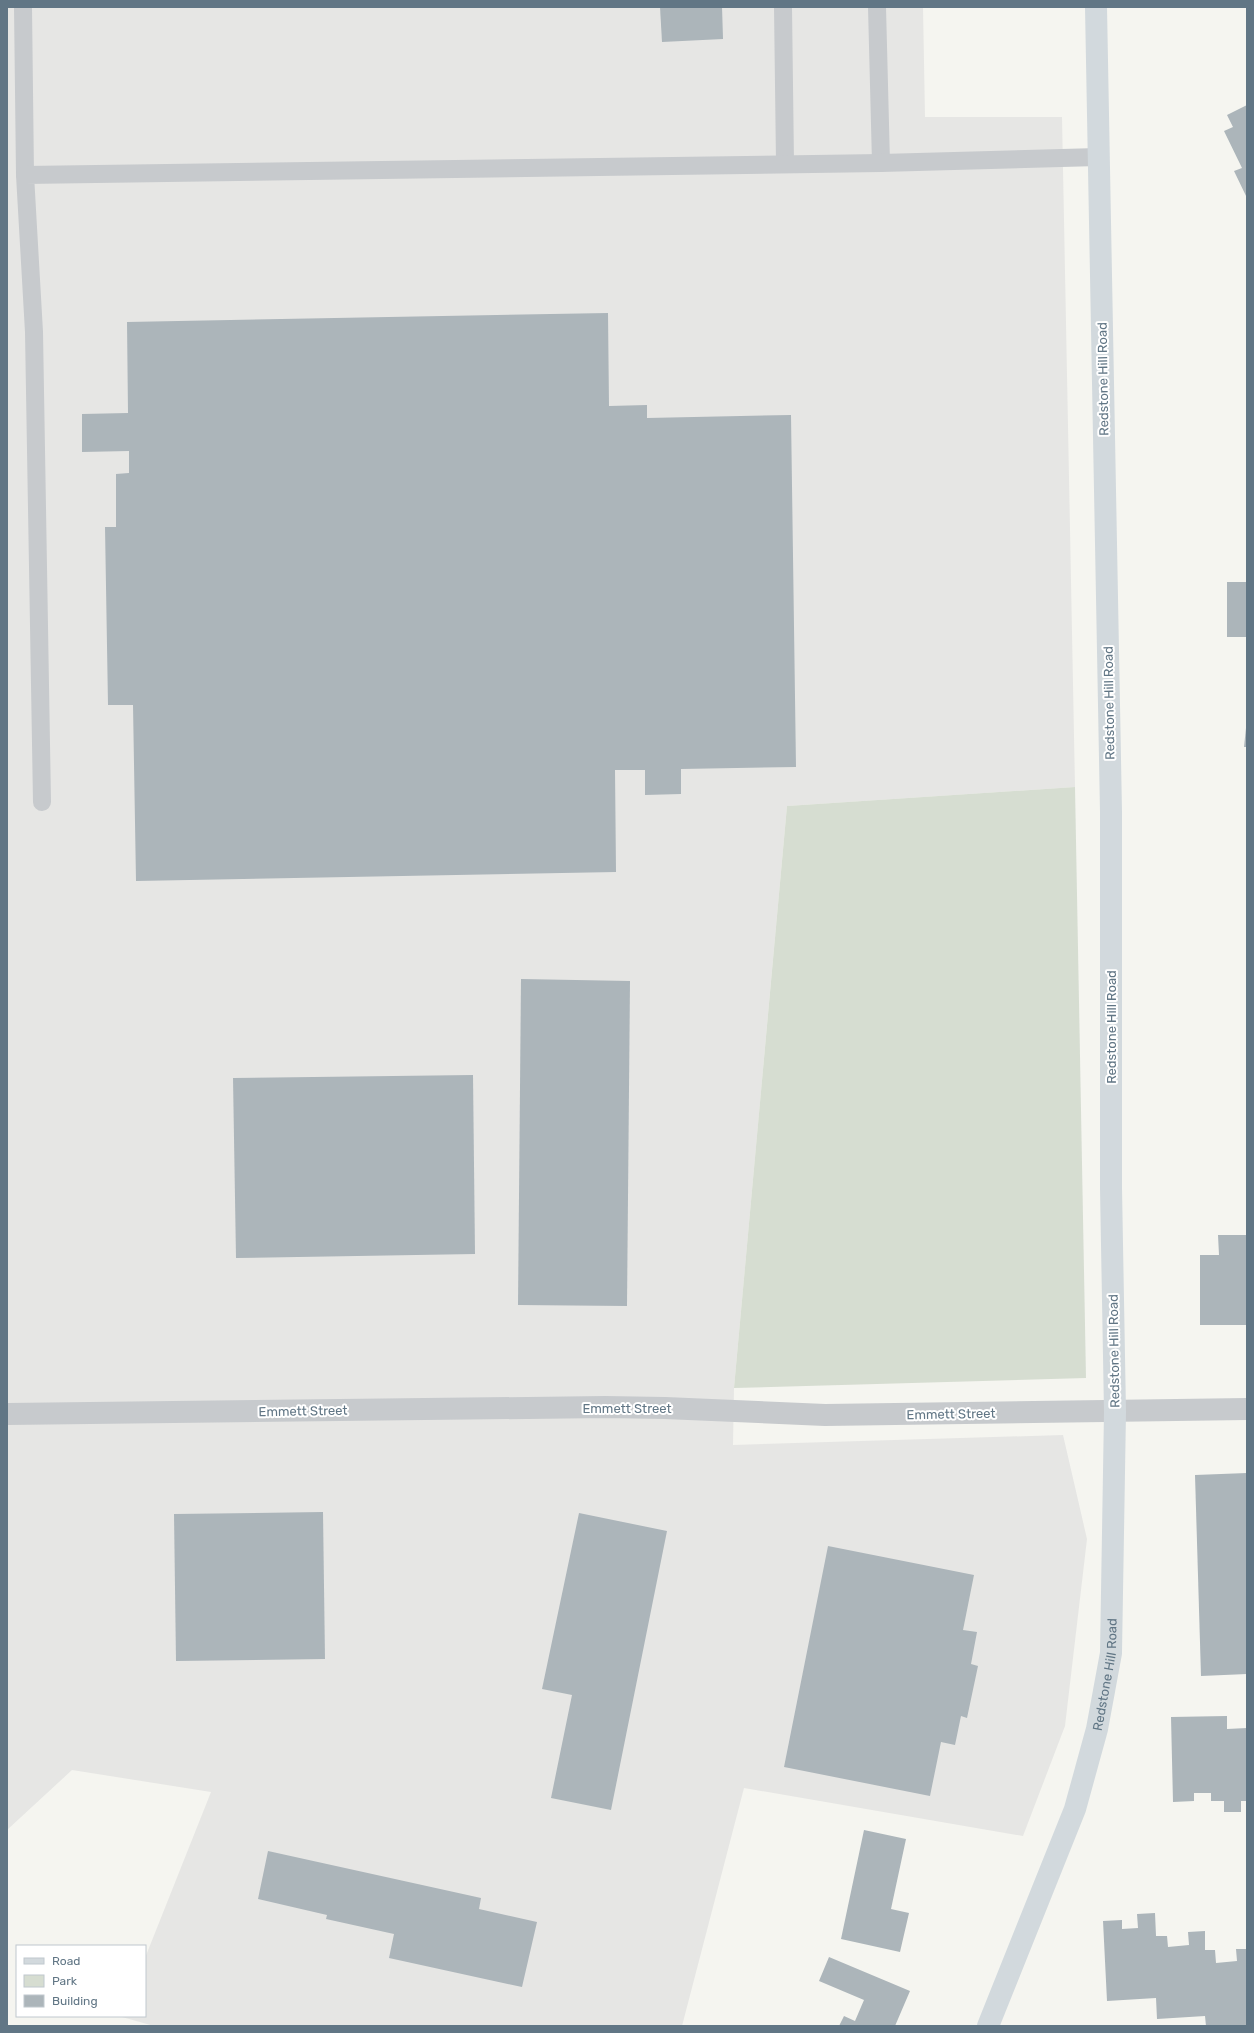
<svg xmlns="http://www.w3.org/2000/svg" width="1254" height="2033" font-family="Rubik,sans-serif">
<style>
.built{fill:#e6e6e4}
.green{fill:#d6ddd1}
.building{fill:#acb5ba}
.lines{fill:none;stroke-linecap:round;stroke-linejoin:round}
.lane{stroke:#c7cacd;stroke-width:18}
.street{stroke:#c7cacd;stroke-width:22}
.secondary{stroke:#d2d9dd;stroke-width:22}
.labels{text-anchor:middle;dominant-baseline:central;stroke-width:4;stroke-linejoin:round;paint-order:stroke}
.street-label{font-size:13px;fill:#617685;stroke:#fff}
</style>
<rect width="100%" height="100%" fill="#f5f5f0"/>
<!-- built -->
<polygon class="built" points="7,7 923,7 925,117 1062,117 1075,787 787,806 734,1388 733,1445 1063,1435 1087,1539 1065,1726 1023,1836 744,1788 682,2026 154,2026 122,2017 145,2016 145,1958 211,1792 72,1770 7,1830"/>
<!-- green -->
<polygon class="green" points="1075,787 1086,1378 734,1388 787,806"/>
<!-- building -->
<g class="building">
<polygon points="660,7 722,7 723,39 662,42"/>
<polygon points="1247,105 1247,198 1234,171 1242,168 1224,131 1233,127 1227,115"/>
<polygon points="608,313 609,406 647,405 647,418 791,415 796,767 681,769 681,794 645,795 645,770 615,770 616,872 136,881 133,705 108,705 105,527 116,527 116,474 129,473 129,451 82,452 82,414 128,413 127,322"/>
<rect x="1227" y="582" width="20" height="55"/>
<polygon points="1246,728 1247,728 1247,747 1244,747"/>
<polygon points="521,979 630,981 627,1306 518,1305"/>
<polygon points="473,1075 475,1254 236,1258 233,1078"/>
<polygon points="1218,1235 1247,1235 1247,1325 1200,1325 1200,1255 1219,1255"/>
<polygon points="1247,1473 1247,1674 1201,1676 1195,1475"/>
<polygon points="323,1512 325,1659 176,1661 174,1514"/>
<polygon points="579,1513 667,1531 611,1810 551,1798 572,1695 542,1689"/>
<polygon points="828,1546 974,1575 963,1630 977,1632 971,1664 978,1666 967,1718 961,1716 955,1745 941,1742 930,1796 784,1767"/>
<polygon points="1227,1716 1227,1729 1247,1728 1247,1801 1241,1801 1241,1812 1224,1812 1224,1801 1211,1801 1211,1793 1194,1793 1194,1801 1173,1802 1171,1717"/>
<polygon points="864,1830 906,1839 891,1909 909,1913 900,1952 841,1939"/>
<polygon points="268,1851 481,1898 479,1909 537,1922 522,1987 389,1958 394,1934 326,1919 327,1915 258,1899"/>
<polygon points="1155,1913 1156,1936 1167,1936 1168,1947 1189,1945 1188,1932 1205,1931 1205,1950 1215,1950 1216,1963 1237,1961 1236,1949 1247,1949 1247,2026 1206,2026 1205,2016 1157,2019 1156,1998 1107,2001 1103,1921 1122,1920 1122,1929 1138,1928 1137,1914"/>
<polygon points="829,1957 910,1991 895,2026 839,2026 844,2016 855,2021 864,2000 819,1981"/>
</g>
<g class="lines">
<!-- lane -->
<g class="lane">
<polyline points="23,7 25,175"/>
<polyline points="783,7 785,163"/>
<polyline points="877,7 881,163"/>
<polyline points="42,802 34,332 25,175 881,163 1098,157"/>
</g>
<!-- street -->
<polyline class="street" points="7,1414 605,1407 665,1408 825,1415 1247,1409"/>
<!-- secondary -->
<path class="secondary" id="s1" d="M988,2026L1075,1809L1097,1729L1111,1653L1115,1412L1111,1188V812L1096,7"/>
</g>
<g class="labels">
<!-- street labels -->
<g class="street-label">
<text transform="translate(1103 379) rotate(-91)">Redstone Hill Road</text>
<text transform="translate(1109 703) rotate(-91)">Redstone Hill Road</text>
<text transform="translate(1111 1027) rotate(-90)">Redstone Hill Road</text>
<text transform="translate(1114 1351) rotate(-91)">Redstone Hill Road</text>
<text x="627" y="1408">Emmett Street</text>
<text transform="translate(303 1411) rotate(-1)">Emmett Street</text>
<text transform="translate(951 1414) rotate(-1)">Emmett Street</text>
<text stroke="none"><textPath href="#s1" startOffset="372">Redstone Hill Road</textPath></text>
</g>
</g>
<!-- border -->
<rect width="1254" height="2033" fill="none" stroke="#617685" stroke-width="16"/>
<!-- legend -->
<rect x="16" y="1945" width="130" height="72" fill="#ffffff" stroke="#c0c8ce"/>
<rect x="24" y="1958" width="20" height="6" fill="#d2d9dd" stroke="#c0c8ce"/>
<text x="52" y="1965" font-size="12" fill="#617685">Road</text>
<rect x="24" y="1975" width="20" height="12" fill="#d6ddd1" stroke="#c0c8ce"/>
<text x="52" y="1985" font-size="12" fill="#617685">Park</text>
<rect x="24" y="1995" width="20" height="12" fill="#acb5ba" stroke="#c0c8ce"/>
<text x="52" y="2005" font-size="12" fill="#617685">Building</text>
</svg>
